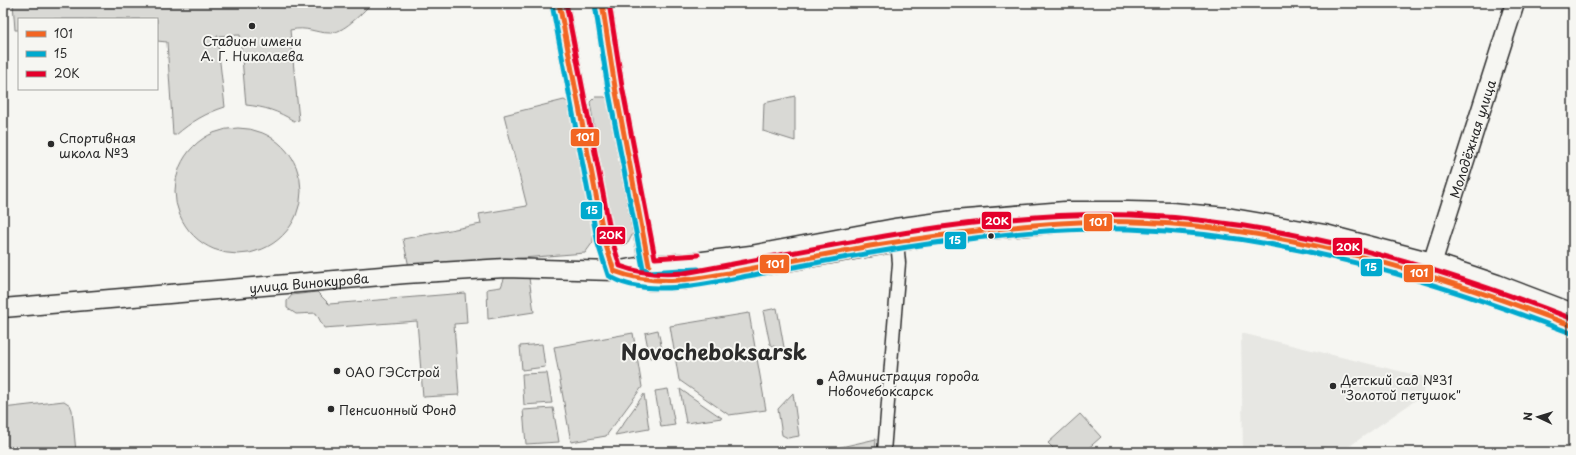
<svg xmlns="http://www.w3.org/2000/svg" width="1576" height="455" font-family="'Playpen Sans',sans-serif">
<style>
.built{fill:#e7e7e3}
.green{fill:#d9d9d5;stroke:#828280}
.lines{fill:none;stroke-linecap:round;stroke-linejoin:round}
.street-casing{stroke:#2b2b2b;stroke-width:15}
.secondary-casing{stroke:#2b2b2b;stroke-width:21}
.street{stroke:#f6f6f2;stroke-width:12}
.secondary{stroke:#f6f6f2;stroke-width:18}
.bus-1-casing{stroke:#f6f6f2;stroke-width:8}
.bus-2-casing{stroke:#f6f6f2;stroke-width:8}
.bus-3-casing{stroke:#f6f6f2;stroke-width:8}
.bus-1{stroke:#f26522;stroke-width:5}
.bus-2{stroke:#00a9ce;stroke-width:5}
.bus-3{stroke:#e4002b;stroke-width:5}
.poi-dot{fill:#2b2b2b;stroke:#f6f6f2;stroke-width:1.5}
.labels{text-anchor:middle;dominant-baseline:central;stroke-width:4;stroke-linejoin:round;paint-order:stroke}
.poi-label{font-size:13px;fill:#2b2b2b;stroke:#f6f6f2;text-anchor:start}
.street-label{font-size:13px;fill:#2b2b2b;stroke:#f6f6f2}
.town-label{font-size:21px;font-weight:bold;fill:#2b2b2b;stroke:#f6f6f2}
.line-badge{stroke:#f6f6f2;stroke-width:1.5}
.badge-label{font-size:11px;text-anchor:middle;font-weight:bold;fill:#fff}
</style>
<rect width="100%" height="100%" fill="#f6f6f2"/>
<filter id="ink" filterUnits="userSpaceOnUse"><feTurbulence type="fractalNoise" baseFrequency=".025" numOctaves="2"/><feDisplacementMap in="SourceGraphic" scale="8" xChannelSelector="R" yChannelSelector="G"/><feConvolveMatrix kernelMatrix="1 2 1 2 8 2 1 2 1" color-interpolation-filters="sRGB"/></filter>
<g filter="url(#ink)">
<!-- built -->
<polygon class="built" points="1241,333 1424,377 1423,395 1341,452 1243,452"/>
<!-- green -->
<g class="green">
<path d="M13,3H370V5C361,14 343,33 330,33C314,33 308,26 290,30L299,120L294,121C278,111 265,107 246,105L240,35L217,36L225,107C206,113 191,122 176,135H173L167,42L157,41V19H19V30H15Z"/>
<polygon points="795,96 795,141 763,131 764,103"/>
<polygon points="595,97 605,97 609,101 633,233 628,243 621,245 612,237 590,102"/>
<polygon points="564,100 569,103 593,228 593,242 585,253 409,267 403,239 481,224 479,214 527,206 504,115"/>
<circle cx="238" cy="191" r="63"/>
<polygon points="507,271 518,272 529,278 534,312 488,319 487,289 501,287"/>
<polygon points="317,292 329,304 465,293 467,323 454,324 459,395 423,397 417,321 324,328 316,313 296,314 287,308 287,301 292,295"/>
<polygon points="777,308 785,353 770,344 763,311"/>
<polygon points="749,313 766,410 729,415 679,380 670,326"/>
<polygon points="658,330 663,355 650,358 645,333"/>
<polygon points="633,333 642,387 606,436 571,442 554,347"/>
<polygon points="542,344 545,367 522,370 520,346"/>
<polygon points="547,373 552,403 524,405 522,374"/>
<polygon points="668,389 675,425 661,427 655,391"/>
<polygon points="680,389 722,418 686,423"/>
<polygon points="793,393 799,436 788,438 782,435 778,409"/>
<polygon points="644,394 649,429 615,435"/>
<polygon points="64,401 70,405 72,410 76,452 3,452 3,408"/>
<polygon points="553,408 559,442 526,444 523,410"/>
<polygon points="1080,414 1101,437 1084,452 1057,452 1048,443"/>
<polygon points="876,439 875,452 819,452"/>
</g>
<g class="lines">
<!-- street casing -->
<g class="street-casing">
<polyline id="street" points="884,452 899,263 897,241"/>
</g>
<!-- secondary casing -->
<g class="secondary-casing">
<g id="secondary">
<polyline points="559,3 605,242 614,271"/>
<polyline points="602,3 615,87 649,265"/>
<path d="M1228,230C1275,237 1322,245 1369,257C1438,275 1506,300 1573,326"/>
<path d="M615,271C644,283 655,282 685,280L943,234L1059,223"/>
<path id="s1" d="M1429,273L1515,3"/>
<path id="s2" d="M3,308L405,274L505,268L614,271L649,265L695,262L751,255L895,228L954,220L1065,211H1128L1171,212L1227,217L1325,234L1432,262L1497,284L1573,313"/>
</g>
</g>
<!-- street -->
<use href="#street" class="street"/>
<!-- secondary -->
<use href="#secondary" class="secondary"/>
<!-- bus-1 casing -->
<g class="bus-1-casing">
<g id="bus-1">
<polyline points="559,3 605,242 614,271"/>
<polyline points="602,3 615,87 649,265"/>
<path d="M614,271C663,290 709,276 759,267C796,260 833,253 870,246C933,236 997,227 1061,223C1237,212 1410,264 1573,326"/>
</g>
</g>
<!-- bus-2 casing -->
<g class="bus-2-casing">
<g id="bus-2">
<path d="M552,4L598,244L608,275C622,285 643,288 660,288C693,288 726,280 758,274C814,263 871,252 928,244C995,235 1062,227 1130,229C1283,234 1429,279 1571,333"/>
<polyline points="595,4 608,88 643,268 649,272 698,269"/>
</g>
</g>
<!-- bus-3 casing -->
<g class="bus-3-casing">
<g id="bus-3">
<path d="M566,3L612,240L620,266C641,274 661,275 684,273C830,247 982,210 1131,215C1285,221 1430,264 1573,319"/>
<polyline points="609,3 622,86 655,258 698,255"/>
</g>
</g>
<!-- bus-1 -->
<use href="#bus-1" class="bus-1"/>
<!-- bus-2 -->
<use href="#bus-2" class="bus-2"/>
<!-- bus-3 -->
<use href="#bus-3" class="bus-3"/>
</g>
</g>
<!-- markers -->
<g class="poi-dot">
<circle cx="252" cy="26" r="4"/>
<circle cx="51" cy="144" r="4"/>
<circle cx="991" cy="236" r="3.5"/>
<circle cx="337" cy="371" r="4"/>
<circle cx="820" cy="382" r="4"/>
<circle cx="1333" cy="386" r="4"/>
<circle cx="331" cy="409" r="4"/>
</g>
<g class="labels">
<!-- poi labels -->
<g class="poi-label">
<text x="252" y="40" text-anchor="middle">Стадион имени<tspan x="252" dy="15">А. Г. Николаева</tspan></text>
<text x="59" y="137">Спортивная<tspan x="59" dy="15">школа №3</tspan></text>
<text x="345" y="371">ОАО ГЭСстрой</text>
<text x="828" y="375">Администрация города<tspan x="828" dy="15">Новочебоксарск</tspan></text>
<text x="1341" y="379">Детский сад №31<tspan x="1341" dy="15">"Золотой петушок"</tspan></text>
<text x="339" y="409">Пенсионный Фонд</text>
</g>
<!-- street labels -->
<g class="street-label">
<text stroke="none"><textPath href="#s1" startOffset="141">Молодёжная улица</textPath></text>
<text stroke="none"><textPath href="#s2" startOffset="307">улица Винокурова</textPath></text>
</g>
<!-- town labels -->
<g class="town-label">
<text x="714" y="351">Novocheboksarsk</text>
</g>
</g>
<g class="line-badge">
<rect x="570" y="128" width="30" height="19" rx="4" fill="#f26522"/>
<rect x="580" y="201" width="23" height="19" rx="4" fill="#00a9ce"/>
<rect x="981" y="211" width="31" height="19" rx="4" fill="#e4002b"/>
<rect x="1083" y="213" width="30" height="19" rx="4" fill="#f26522"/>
<rect x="596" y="226" width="30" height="19" rx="4" fill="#e4002b"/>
<rect x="944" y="231" width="23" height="19" rx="4" fill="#00a9ce"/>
<rect x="1332" y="237" width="31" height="19" rx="4" fill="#e4002b"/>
<rect x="759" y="254" width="31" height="20" rx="4" fill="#f26522"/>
<rect x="1360" y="258" width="23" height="19" rx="4" fill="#00a9ce"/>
<rect x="1403" y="264" width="31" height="19" rx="4" fill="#f26522"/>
</g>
<g class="badge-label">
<text x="585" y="141">101</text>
<text x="592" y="214">15</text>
<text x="997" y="225">20К</text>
<text x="1098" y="226">101</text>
<text x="611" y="239">20К</text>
<text x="955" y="244">15</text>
<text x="1348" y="251">20К</text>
<text x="775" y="268">101</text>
<text x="1371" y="271">15</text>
<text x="1419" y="277">101</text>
</g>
<!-- margin -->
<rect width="1576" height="455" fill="none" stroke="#f6f6f2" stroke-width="16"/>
<rect x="8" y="8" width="1560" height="439" fill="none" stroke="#2b2b2b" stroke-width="1.5" filter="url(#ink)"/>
<!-- legend -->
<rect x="18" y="18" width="140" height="72" fill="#f6f6f2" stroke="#a5a5a2"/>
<rect x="26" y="31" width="20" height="6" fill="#f26522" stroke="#a5a5a2"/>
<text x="54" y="38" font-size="12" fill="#2b2b2b">101</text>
<rect x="26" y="51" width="20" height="6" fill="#00a9ce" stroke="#a5a5a2"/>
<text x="54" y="58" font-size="12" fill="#2b2b2b">15</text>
<rect x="26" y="71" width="20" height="6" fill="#e4002b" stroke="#a5a5a2"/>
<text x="54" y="78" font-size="12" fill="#2b2b2b">20К</text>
<!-- north arrow -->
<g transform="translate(1538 417) rotate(274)" stroke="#f6f6f2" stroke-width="3" paint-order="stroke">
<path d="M0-3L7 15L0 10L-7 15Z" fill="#2b2b2b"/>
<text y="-6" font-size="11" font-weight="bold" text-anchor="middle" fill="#2b2b2b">N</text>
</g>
</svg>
